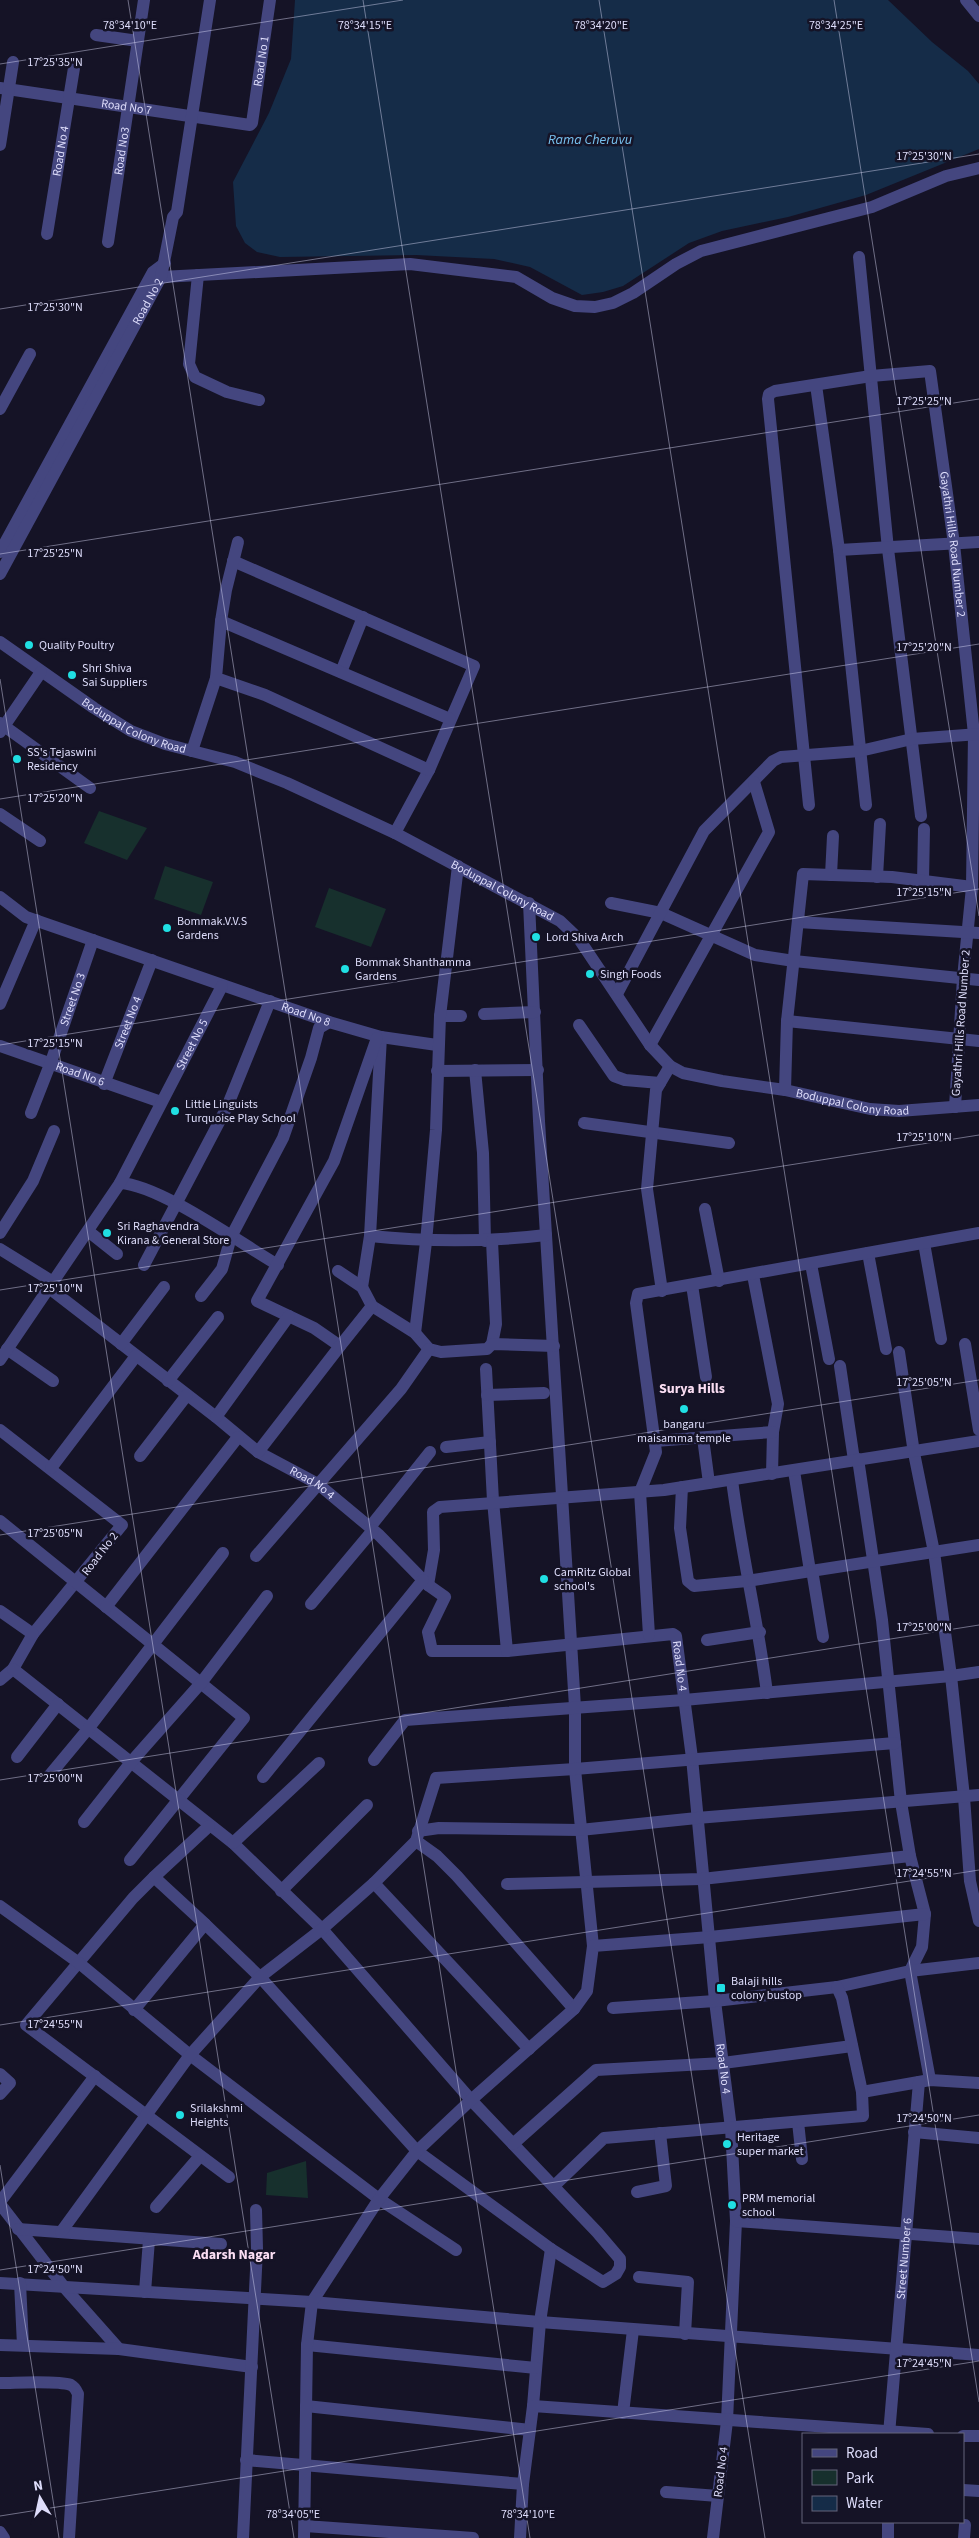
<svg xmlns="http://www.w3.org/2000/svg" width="979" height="2538" font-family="'Source Sans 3',sans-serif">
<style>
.green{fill:#17302d}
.water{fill:#152c48}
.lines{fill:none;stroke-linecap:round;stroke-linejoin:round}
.minor{stroke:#44467f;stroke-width:12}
.ticks{fill:none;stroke:#deddfb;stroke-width:1;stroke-opacity:0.45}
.poi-dot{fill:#20dfe3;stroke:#151326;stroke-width:2}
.labels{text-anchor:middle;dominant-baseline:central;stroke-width:5;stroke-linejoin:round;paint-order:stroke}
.street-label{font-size:12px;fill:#deddfb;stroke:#151326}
.poi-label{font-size:12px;fill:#deddfb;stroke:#151326;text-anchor:start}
.water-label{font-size:14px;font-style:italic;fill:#77c0ee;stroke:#151326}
.neighbourhood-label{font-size:14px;font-weight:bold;fill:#fbdef3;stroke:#151326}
.ticks-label{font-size:12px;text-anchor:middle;fill:#deddfb;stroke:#151326;stroke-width:5;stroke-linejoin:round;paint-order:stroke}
</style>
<rect width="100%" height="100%" fill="#151326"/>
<!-- green -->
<g class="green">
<polygon points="99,811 147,828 127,860 84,843"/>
<polygon points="165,866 213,882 201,915 154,899"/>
<polygon points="329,888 386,909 371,947 315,927"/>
<polygon points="306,2161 308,2198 266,2195 267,2173"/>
</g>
<!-- water -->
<polygon class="water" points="295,0 888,0 932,42 968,71 979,84 979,149 866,195 788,217 722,231 689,243 623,286 603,292 582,295 530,267 494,259 416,255 280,257 257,252 245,243 236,226 233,182 269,113 291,59"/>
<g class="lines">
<!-- minor -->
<g class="minor">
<polyline points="966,0 979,16"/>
<polyline points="96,35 138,41"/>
<path id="s1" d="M0,88L250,125L252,123L270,0"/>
<polyline points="0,145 13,62"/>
<path id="s2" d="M47,234L74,68"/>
<path id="s3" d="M108,242L144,0"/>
<polyline points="859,257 888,549 921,816"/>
<polyline points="198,275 189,364 195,377 227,392 259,400"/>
<polyline points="161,277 410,264 516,277 552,298 575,306 595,307 613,303 633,293 676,264 701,251 872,207 946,176 979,168"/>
<polyline points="816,385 839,550 866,805"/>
<polyline points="0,409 30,354"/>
<polyline points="839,550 979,542"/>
<polyline points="0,552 153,272 165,263"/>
<polyline points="233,561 474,666 429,770 395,833"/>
<path id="s4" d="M0,574L161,277L173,217L177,212L210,0"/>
<polyline points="221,621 226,590 238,542"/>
<path id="s5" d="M0,642L94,708L131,731L165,744L235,762L287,783L395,833L560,921L579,939L650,1045L670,1066L683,1073L722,1081L785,1090L870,1109L899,1111L979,1105"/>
<polyline points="341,672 363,617"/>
<polyline points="0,723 90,788"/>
<polyline points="0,732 41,672"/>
<polyline points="192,751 216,678"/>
<polyline points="429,770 265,695 216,678 221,621 450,719"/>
<path id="s6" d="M809,805L768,399L769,394L775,391L871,376L930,371L954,544L974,734L972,887L963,978L955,1107"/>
<polyline points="0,814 40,841"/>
<polyline points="831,875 833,836"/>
<polyline points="877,877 880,824"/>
<polyline points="923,881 924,829"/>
<path id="s7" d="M0,897L26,917L329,1022L381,1037L370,1236L362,1287"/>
<polyline points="529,903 539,1121 575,1707 575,1769 593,1946"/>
<polyline points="611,903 661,913 755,955 794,961 979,980"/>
<polyline points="798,922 979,933"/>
<polyline points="617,994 704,831 773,761 781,757 860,751 912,739 979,734"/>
<polyline points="0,1004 36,920"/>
<polyline points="484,1014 535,1012"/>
<polyline points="440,1016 461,1016"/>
<polyline points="787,1021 979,1041"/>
<polyline points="579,1025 614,1076 625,1080 660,1083"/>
<polyline points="381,1037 437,1045"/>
<polyline points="650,1045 769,832 754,782"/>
<path id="s8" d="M0,1046L161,1102"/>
<polyline points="475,1070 483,1153 485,1241"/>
<polyline points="437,1071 538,1070"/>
<path id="s9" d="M104,1084L152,960"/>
<polyline points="785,1090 787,1021 803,874 892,877 972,887"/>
<path id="s10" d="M31,1113L51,1062L93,940"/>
<polyline points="584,1123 729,1143"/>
<path d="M120,1183C160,1185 240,1243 278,1265"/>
<polyline points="705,1209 719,1281"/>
<polyline points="88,1231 117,1254"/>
<polyline points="0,1233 33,1181 54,1131"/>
<path d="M370,1236C430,1242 487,1242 546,1235"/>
<polyline points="492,1241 496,1324 492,1344"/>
<polyline points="924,1243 941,1339"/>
<path id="s11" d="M0,1249L50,1280L49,1288L216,1417L258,1452L318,1484L378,1534L428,1585L445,1597L428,1632L432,1651H507L673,1634L676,1636L692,1758L715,2001L731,2128L736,2221L727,2421L713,2538"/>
<polyline points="868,1253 886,1349"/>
<polyline points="811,1264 829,1359"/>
<polyline points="144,1265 227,1107 270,1001"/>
<polyline points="338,1271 362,1287 372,1306 415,1333 429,1349 441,1352 487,1349 492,1344 554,1346"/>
<polyline points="753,1275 778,1404 773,1432 772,1474"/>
<polyline points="692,1285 706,1377"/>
<polyline points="662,1291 647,1189 656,1090 670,1066"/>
<polyline points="201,1296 222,1269 231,1237 283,1138 311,1058 319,1028 329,1022"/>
<polyline points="372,1306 340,1346 314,1328 257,1301 334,1161 377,1038"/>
<polyline points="415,1333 426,1242 436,1130 440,1016 458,866"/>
<polyline points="121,1344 164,1287"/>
<polyline points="965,1344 979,1430"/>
<polyline points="7,1349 53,1381"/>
<polyline points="899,1352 914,1453 934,1552 951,1676 964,1797 970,1881 979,1921"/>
<path id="s12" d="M0,1360L120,1183L222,986"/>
<polyline points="840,1366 854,1460"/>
<polyline points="486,1369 493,1501 507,1651"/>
<polyline points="168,1381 218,1317"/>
<polyline points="487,1395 544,1393"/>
<polyline points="216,1417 289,1316"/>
<polyline points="0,1430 122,1525 33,1634 13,1669 0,1680"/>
<polyline points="703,1438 709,1483"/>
<polyline points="655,1441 773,1432"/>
<polyline points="446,1447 490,1442"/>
<polyline points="258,1452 340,1346"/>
<polyline points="140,1456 187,1395"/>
<polyline points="858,1459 882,1620 901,1802 910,1856 925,1914 922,1947 910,1971 930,2080"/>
<polyline points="51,1468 136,1356"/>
<polyline points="794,1471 810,1571"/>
<path d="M732,1480C741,1552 758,1621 767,1693"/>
<polyline points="682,1487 680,1528 688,1581 694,1586 747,1581 979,1545"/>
<polyline points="0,1521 244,1718 130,1860"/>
<polyline points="370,1527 430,1452"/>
<polyline points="256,1556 401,1389 429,1349"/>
<polyline points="812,1570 823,1637"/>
<polyline points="428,1585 434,1550 433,1512 440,1507 664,1490 979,1441"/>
<polyline points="311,1604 373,1530"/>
<polyline points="106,1607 238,1437"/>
<polyline points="0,1611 33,1634"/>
<polyline points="649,1635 640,1492 656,1452 636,1303 638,1294 979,1233"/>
<polyline points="707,1640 760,1632"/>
<polyline points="13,1669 233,1843 322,1929 471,2100 597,2232 620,2259 620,2267 616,2274 603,2282 551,2249 417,2151 260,1977 205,1924"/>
<polyline points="17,1757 58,1704"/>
<polyline points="374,1760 405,1720 684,1700 951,1676 979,1672"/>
<polyline points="48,1777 88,1729 223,1553"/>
<polyline points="263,1777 423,1580"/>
<polyline points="84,1822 132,1761 201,1683 267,1596"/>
<polyline points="418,1831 439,1828 580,1830 697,1818 979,1795"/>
<polyline points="416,1841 437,1856 457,1876 574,2009"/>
<polyline points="233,1843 319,1763"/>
<polyline points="154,1877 133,1898 26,2025 229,2177"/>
<polyline points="374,1883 529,2049"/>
<polyline points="507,1884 702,1879 910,1856"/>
<polyline points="281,1891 367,1805"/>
<polyline points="0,1906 79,1963 190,2055 379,2199 456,2250"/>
<polyline points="613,2008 715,2001 837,1987 910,1971 979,1963"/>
<polyline points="134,2010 205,1924 154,1877 209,1826"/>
<polyline points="0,2074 10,2083 0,2094"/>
<polyline points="862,2092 930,2080 979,2083"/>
<polyline points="798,2122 802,2159"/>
<polyline points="914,2132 979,2138"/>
<polyline points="513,2144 596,2070 723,2063 852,2046"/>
<polyline points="554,2186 604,2138 863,2116 862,2092 842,1998 837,1987"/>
<polyline points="637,2192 666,2186 660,2133"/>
<polyline points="0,2202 95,2076"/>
<polyline points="0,2204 64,2287 119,2349"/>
<polyline points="156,2207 200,2156"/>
<polyline points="736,2221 979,2239"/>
<polyline points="18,2229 221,2244"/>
<polyline points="61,2232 190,2055 260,1977 322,1929 374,1883 416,1841 436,1778 575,1769 895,1743"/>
<polyline points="551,2249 540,2322 979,2355"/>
<polyline points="639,2277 688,2282 685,2334"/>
<polyline points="0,2283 312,2302 540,2322 533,2406"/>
<polyline points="20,2283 23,2345"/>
<polyline points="145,2292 149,2240"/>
<polyline points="0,2345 119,2349 252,2367"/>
<polyline points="307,2345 536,2368"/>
<path d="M0,2383C16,2383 57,2380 71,2385C75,2387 76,2390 78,2394L69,2538"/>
<polyline points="306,2406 530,2430"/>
<polyline points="623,2413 633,2330"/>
<path id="s13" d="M889,2434L919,2082"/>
<polyline points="963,2436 979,2436"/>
<polyline points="246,2460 523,2484"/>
<polyline points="963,2490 979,2491"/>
<polyline points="666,2492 718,2496"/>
<polyline points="305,2526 473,2538"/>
<polyline points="0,2532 4,2538"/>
<polyline points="243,2538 257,2249 256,2210"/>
<polyline points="304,2538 307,2345 312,2302 379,2199 417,2151 471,2100 574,2009 587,1991 593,1946 710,1937 925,1914"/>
<polyline points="520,2538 523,2484 533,2406 928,2434"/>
<polyline points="888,2538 888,2522"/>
<polyline points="964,2538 965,2525"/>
</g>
</g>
<!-- ticks -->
<path class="ticks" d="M128,0L530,2538M363,0L765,2538M599,0L979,2402M834,0L979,916M0,64L403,0M0,309L979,154M0,554L979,399M0,679L294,2538M0,799L979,644M0,1045L979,889M0,1290L979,1135M0,1535L979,1380M0,1780L979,1625M0,2025L979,1870M0,2165L59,2538M0,2270L979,2115M0,2516L979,2361"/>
<!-- markers -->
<g class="poi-dot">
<circle cx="29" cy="645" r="5"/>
<circle cx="72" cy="675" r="5"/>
<circle cx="17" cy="759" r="5"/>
<circle cx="167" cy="928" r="5"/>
<circle cx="536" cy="937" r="5"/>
<circle cx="345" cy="969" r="5"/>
<circle cx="590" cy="974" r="5"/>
<circle cx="175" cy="1111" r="5"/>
<circle cx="107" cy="1233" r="5"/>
<circle cx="684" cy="1409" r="5"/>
<circle cx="544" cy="1579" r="5"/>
<rect x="716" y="1983" width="10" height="10" rx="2.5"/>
<circle cx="180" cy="2115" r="5"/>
<circle cx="727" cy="2144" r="5"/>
<circle cx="732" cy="2205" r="5"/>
</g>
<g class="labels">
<!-- street labels -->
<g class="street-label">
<text stroke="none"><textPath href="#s1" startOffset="318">Road No 1</textPath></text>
<text stroke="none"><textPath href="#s1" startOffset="128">Road No 7</textPath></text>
<text stroke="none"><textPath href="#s2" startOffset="84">Road No 4</textPath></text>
<text stroke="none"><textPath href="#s3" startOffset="92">Road No3</textPath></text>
<text stroke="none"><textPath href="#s4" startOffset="310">Road No 2</textPath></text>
<text stroke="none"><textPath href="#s6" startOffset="751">Gayathri Hills Road Number 2</textPath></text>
<text stroke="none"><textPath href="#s5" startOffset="159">Boduppal Colony Road</textPath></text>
<text stroke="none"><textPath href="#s5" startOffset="564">Boduppal Colony Road</textPath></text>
<text stroke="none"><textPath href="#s10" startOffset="121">Street No 3</textPath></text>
<text stroke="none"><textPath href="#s7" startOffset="329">Road No 8</textPath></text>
<text stroke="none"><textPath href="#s9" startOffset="66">Street No 4</textPath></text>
<text transform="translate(961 1023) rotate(-86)">Gayathri Hills Road Number 2</text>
<text stroke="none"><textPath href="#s12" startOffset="370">Street No 5</textPath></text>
<text stroke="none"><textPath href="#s8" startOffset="85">Road No 6</textPath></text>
<text stroke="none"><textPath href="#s5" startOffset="999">Boduppal Colony Road</textPath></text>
<text stroke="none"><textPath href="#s11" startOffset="395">Road No 4</textPath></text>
<text transform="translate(100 1554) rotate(-52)">Road No 2</text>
<text stroke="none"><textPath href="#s11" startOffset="905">Road No 4</textPath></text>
<text stroke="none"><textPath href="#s11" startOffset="1310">Road No 4</textPath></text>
<text stroke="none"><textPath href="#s13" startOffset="176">Street Number 6</textPath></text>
<text transform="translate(721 2472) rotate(-83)">Road No 4</text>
</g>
<!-- poi labels -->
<g class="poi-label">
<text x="39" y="645">Quality Poultry</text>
<text x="82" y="668">Shri Shiva<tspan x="82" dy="14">Sai Suppliers</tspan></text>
<text x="27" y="752">SS's Tejaswini<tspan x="27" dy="14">Residency</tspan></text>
<text x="177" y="921">Bommak.V.V.S<tspan x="177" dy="14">Gardens</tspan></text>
<text x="546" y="937">Lord Shiva Arch</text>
<text x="355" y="962">Bommak Shanthamma<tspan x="355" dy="14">Gardens</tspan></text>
<text x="600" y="974">Singh Foods</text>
<text x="185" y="1104">Little Linguists<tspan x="185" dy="14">Turquoise Play School</tspan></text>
<text x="117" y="1226">Sri Raghavendra<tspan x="117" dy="14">Kirana &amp; General Store</tspan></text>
<text x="684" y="1424" text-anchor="middle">bangaru<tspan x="684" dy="14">maisamma temple</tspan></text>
<text x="554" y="1572">CamRitz Global<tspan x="554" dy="14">school's</tspan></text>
<text x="731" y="1981">Balaji hills<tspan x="731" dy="14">colony bustop</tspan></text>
<text x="190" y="2108">Srilakshmi<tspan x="190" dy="14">Heights</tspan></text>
<text x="737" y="2137">Heritage<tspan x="737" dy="14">super market</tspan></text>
<text x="742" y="2198">PRM memorial<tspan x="742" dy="14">school</tspan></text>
</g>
<!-- water labels -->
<g class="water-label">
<text x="590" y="140">Rama Cheruvu</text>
</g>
<!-- neighbourhood labels -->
<g class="neighbourhood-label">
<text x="692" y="1389">Surya Hills</text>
<text x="234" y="2255">Adarsh Nagar</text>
</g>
</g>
<g class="ticks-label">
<text x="601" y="29">78°34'20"E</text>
<text x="836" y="29">78°34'25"E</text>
<text x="130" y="29">78°34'10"E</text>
<text x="365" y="29">78°34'15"E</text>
<text x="55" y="66">17°25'35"N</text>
<text x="924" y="160">17°25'30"N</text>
<text x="55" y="311">17°25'30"N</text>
<text x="924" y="405">17°25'25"N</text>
<text x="55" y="557">17°25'25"N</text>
<text x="924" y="651">17°25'20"N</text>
<text x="55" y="802">17°25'20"N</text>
<text x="924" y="896">17°25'15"N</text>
<text x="55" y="1047">17°25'15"N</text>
<text x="924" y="1141">17°25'10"N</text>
<text x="55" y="1292">17°25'10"N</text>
<text x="924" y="1386">17°25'05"N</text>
<text x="55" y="1537">17°25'05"N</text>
<text x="924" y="1631">17°25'00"N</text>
<text x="55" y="1782">17°25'00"N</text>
<text x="924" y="1877">17°24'55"N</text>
<text x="55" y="2028">17°24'55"N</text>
<text x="924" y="2122">17°24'50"N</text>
<text x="55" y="2273">17°24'50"N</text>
<text x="924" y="2367">17°24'45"N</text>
<text x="293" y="2518">78°34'05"E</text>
<text x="528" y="2518">78°34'10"E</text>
</g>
<!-- legend -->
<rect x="802" y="2433" width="162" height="90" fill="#151326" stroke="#65647b"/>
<rect x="812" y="2449" width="25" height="8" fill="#44467f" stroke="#65647b"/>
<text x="846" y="2458" font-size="15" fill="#deddfb">Road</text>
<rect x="812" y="2470" width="25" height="15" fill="#17302d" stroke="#65647b"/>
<text x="846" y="2483" font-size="15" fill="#deddfb">Park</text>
<rect x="812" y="2496" width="25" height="15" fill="#152c48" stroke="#65647b"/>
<text x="846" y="2508" font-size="15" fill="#deddfb">Water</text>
<!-- north arrow -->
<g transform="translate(40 2498) rotate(351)" stroke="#151326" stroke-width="4" paint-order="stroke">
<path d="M0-4L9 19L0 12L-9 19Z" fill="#deddfb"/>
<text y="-8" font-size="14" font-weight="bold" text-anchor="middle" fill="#deddfb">N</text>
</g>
</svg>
